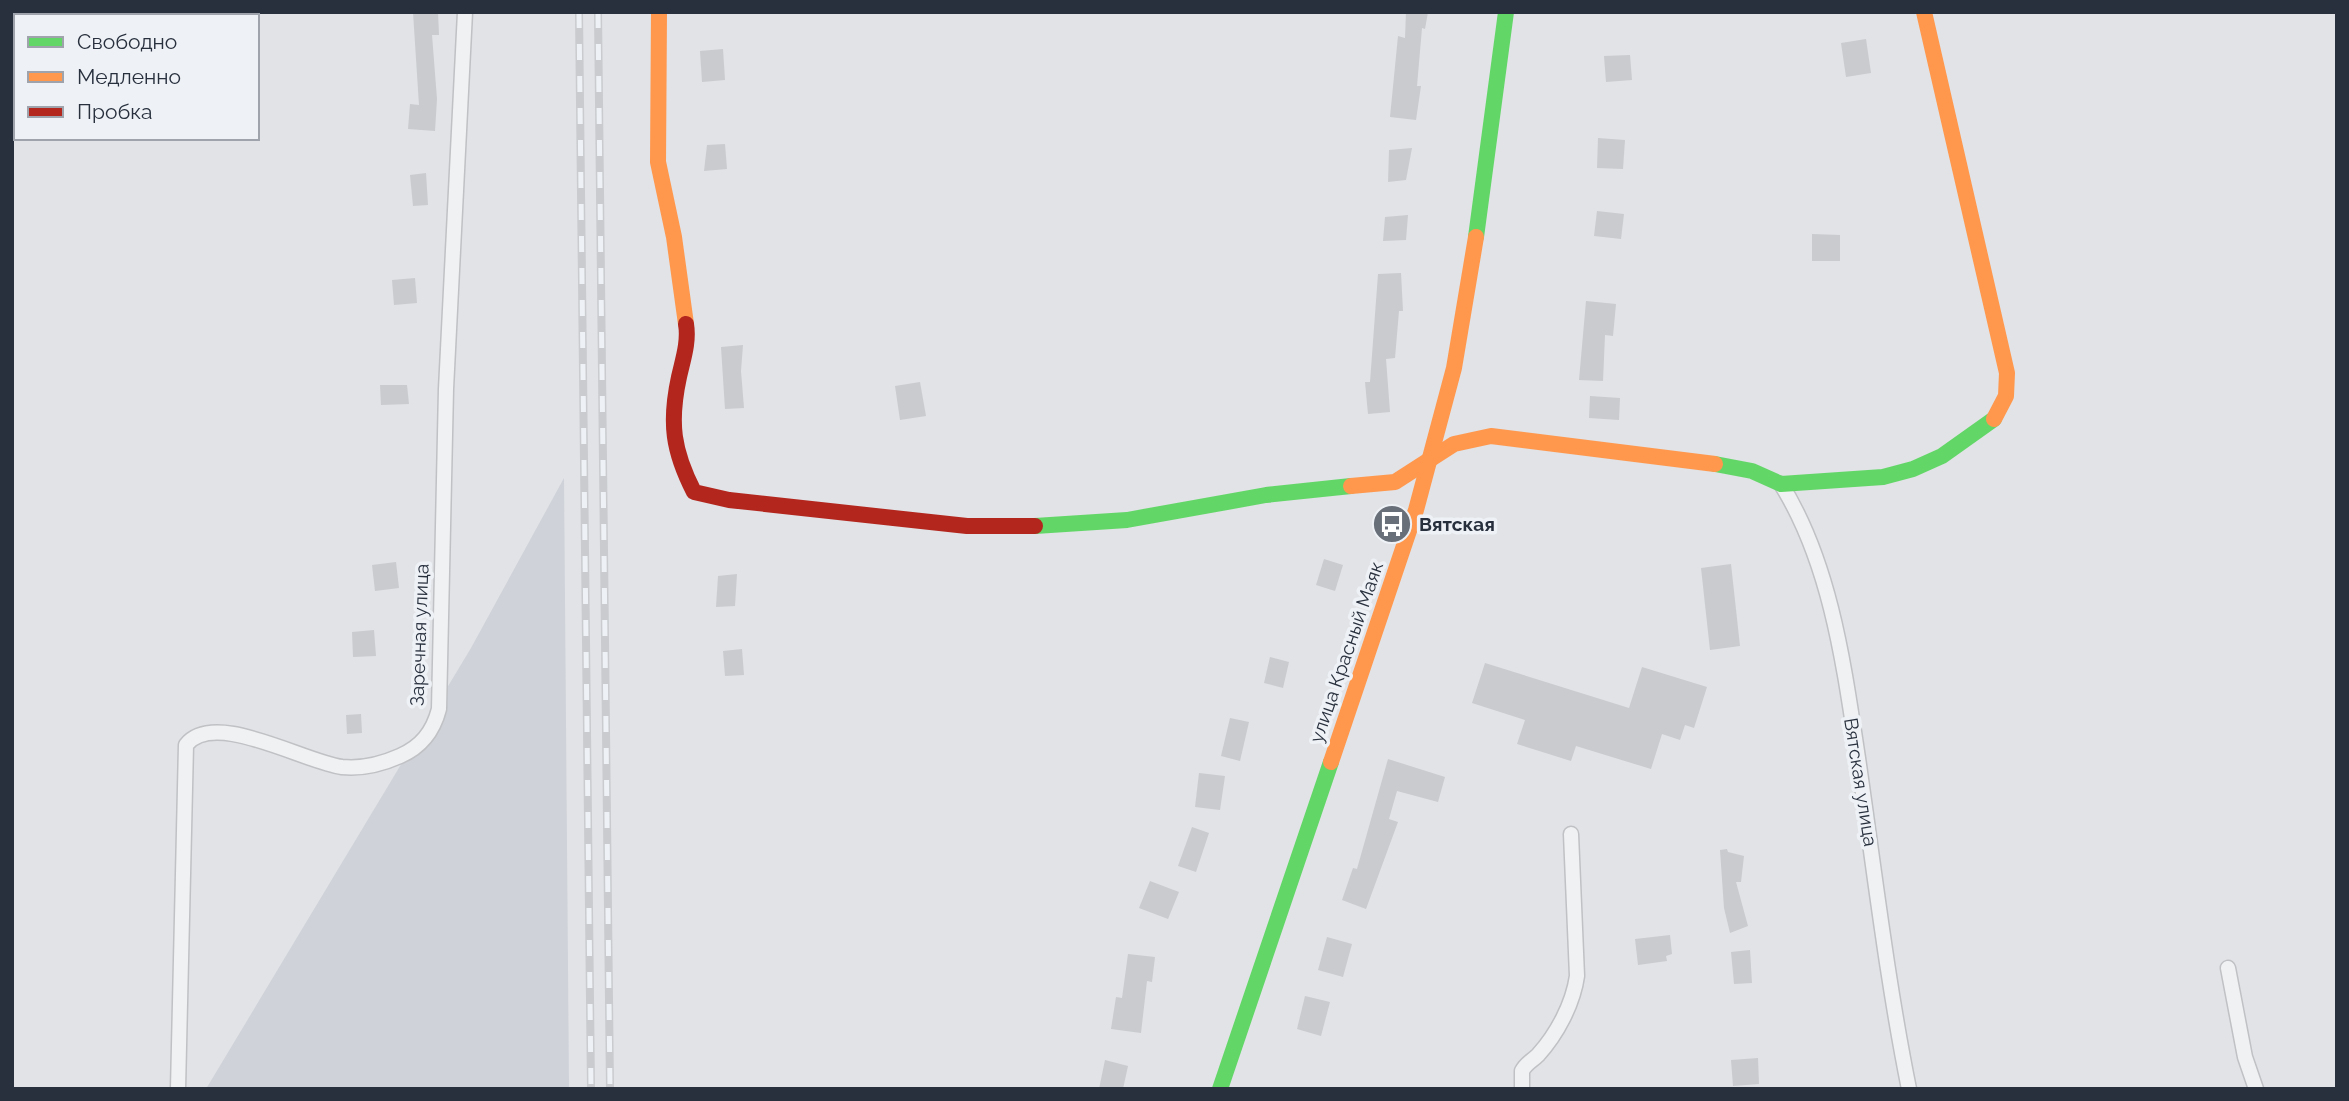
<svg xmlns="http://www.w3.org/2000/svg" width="2349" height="1101" font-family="Raleway,sans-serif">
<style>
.built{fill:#cfd2d9}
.building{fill:#c9cbce}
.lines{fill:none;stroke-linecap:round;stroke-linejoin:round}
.street-casing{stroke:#bfc1c4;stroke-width:17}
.street{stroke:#f0f1f2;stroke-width:14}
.fast{stroke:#63d668;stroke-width:16}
.slow{stroke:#ff974d;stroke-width:16}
.jam{stroke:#b3261e;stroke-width:16}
.rail-casing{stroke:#c9cbce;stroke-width:8}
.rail{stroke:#eef1f5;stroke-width:5;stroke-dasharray:16;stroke-linecap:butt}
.labels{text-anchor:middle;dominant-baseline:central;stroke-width:7;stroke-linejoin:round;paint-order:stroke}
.poi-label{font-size:19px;font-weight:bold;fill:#28303e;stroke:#eef1f5;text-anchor:start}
.street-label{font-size:19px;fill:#28303e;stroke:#eef1f5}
</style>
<rect width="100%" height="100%" fill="#e1e3e6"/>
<!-- built -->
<polygon class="built" points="564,478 569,1089 206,1089 471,648"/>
<!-- building -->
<g class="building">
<polygon points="413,12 438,12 439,35 432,35 437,99 435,131 408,129 410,104 419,105"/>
<polygon points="1406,12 1428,12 1425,29 1422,28 1417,86 1421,86 1416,120 1390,117 1398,36 1405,38"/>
<polygon points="1866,39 1871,73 1846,77 1841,43"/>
<polygon points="723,49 725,80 702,82 700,51"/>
<polygon points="1630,55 1632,80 1606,82 1604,56"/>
<polygon points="1598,138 1625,140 1623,169 1597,168"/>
<polygon points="725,144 727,169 704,171 707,145"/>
<polygon points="1412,148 1406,180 1388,182 1389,150"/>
<polygon points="426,173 428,205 413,206 410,175"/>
<polygon points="1597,211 1624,214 1621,239 1594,236"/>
<polygon points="1408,215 1406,240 1383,241 1385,217"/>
<polygon points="1812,234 1840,235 1840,261 1812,261"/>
<polygon points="1401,273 1403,311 1399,311 1395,358 1386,359 1390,412 1368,414 1365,382 1370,382 1378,274"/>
<polygon points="415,278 417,303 394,305 392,280"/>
<polygon points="1586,301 1616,304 1613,336 1605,335 1603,381 1579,380"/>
<polygon points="743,345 741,371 744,408 725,409 721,347"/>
<polygon points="920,382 926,416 900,420 895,386"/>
<polygon points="380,385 407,385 409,404 381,405"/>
<polygon points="1590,396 1620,398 1619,420 1589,418"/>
<polygon points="1324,559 1343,565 1335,591 1316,585"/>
<polygon points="396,562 399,588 375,591 372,565"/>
<polygon points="1731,564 1740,646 1710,650 1701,568"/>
<polygon points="737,574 735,606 716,607 718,576"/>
<polygon points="374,630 376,656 353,657 352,632"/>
<polygon points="742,649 744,675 725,676 723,651"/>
<polygon points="1270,657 1289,662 1283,688 1264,683"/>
<polygon points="1485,663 1629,708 1642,667 1707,687 1694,728 1685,725 1680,740 1662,734 1651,769 1576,746 1571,761 1517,744 1525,720 1472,703"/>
<polygon points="361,714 362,733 347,734 346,715"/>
<polygon points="1230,718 1249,722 1240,761 1221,756"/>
<polygon points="1388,759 1445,777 1438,802 1397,791 1389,819 1398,822 1366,909 1342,900 1353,868 1357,869"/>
<polygon points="1199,773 1225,776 1220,810 1195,807"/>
<polygon points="1192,827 1209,833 1196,872 1178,866"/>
<polygon points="1727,849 1728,852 1744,856 1741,882 1736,882 1748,926 1730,933 1724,908 1720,850"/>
<polygon points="1150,881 1179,892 1168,919 1139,908"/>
<polygon points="1670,935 1672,954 1666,956 1667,961 1638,965 1635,939"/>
<polygon points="1327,937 1352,944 1343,977 1318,970"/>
<polygon points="1750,950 1752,983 1734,984 1731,952"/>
<polygon points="1128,954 1155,957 1152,982 1147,981 1141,1033 1111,1029 1116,997 1122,998"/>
<polygon points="1305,996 1330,1002 1321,1036 1297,1029"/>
<polygon points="1758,1058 1759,1084 1733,1086 1731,1060"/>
<polygon points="1105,1060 1128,1066 1123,1089 1099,1089"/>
</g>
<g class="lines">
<!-- street casing -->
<g class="street-casing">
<g id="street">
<path d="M1781,484C1831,564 1844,666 1858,758C1874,868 1887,980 1909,1089"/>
<polyline points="2228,968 2245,1057 2256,1089"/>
<path d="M178,1089L186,745C214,709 304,762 342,767C362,769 382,764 400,756C421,747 433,732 439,709L446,389L465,12"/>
<path d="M1522,1089V1071C1526,1063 1532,1061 1538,1055C1557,1034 1573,1004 1577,976L1571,834"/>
</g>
</g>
<!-- street -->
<use href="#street" class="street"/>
<!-- fast -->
<g class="fast">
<polyline points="1476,237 1506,12"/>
<polyline points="1715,464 1752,471 1781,484 1883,477 1913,469 1942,456 1994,419"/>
<polyline points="1035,526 1127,520 1266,495 1351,486"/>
<polyline points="1220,1089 1331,762"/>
</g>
<!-- slow -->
<g class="slow">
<polyline points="659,12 658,162 674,237 686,324"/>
<polyline points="1924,12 2007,373 2006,396 1994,419"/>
<polyline points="1351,486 1395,482 1454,444 1491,436 1715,464"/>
<polyline points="1331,762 1416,510 1454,368 1476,237"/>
</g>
<!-- jam -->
<path class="jam" d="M686,324C689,342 683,359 679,377C669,423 673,451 694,492L729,500L967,526H1035"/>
<!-- rail casing -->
<g class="rail-casing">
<g id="rail">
<polyline points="579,12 591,1089"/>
<polyline points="598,12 610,1089"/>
</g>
</g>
<!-- rail -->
<use href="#rail" class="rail"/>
</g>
<!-- icons -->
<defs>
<g id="bus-disc" transform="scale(2.0125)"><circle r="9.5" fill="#696f79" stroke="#eef1f5"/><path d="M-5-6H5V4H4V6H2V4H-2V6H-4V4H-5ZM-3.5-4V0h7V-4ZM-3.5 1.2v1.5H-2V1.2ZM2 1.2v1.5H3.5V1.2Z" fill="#fff"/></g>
</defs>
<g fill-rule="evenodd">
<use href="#bus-disc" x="1392" y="524"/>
</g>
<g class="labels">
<!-- poi labels -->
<g class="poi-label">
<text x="1419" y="524">Вятская</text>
</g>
<!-- street labels -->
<g class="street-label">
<text transform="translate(419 635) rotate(-88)">Заречная улица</text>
<text transform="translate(1346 652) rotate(-71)">улица Красный Маяк</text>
<text transform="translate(1861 782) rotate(81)">Вятская улица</text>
</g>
</g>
<!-- border -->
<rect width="2349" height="1101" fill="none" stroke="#28303e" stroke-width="28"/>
<!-- legend -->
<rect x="14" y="14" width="245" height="126" fill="#eef1f5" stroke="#9fa4ac" stroke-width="2"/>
<rect x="28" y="37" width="35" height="10" fill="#63d668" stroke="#9fa4ac" stroke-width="2"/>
<text x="77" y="49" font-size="21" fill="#28303e">Свободно</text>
<rect x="28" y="72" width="35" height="10" fill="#ff974d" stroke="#9fa4ac" stroke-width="2"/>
<text x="77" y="84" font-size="21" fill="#28303e">Медленно</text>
<rect x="28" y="107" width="35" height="10" fill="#b3261e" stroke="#9fa4ac" stroke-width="2"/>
<text x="77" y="119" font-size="21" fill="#28303e">Пробка</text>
</svg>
